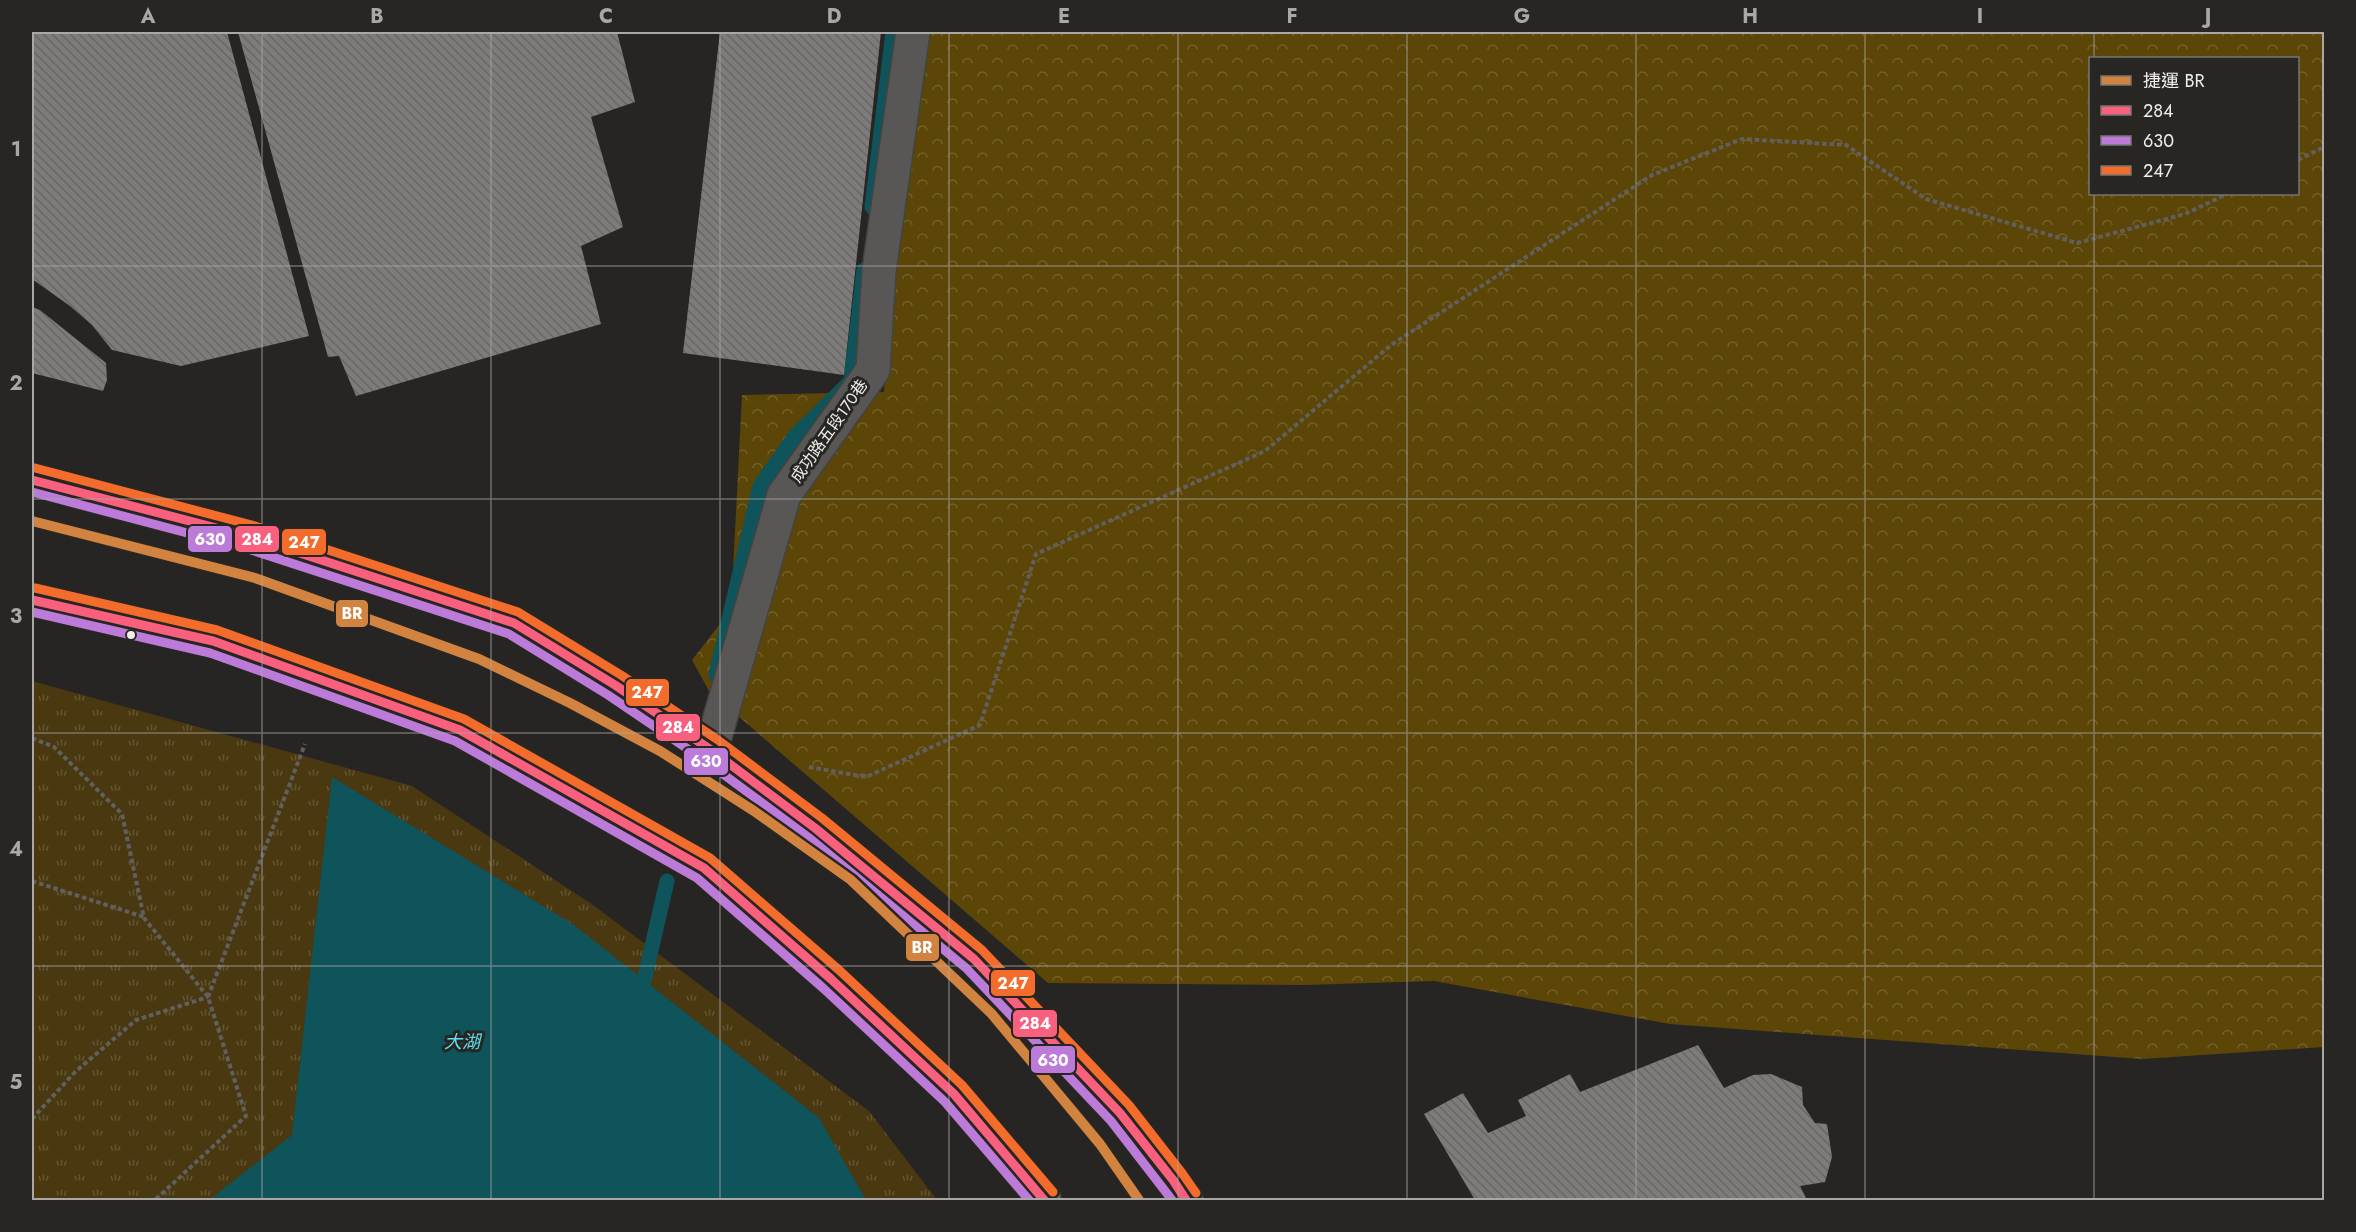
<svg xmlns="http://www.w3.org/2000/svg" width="2356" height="1232" font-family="Jost,'Noto Sans TC',sans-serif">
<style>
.grass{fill:url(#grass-tufts)}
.forest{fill:url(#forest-crowns);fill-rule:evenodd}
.water{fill:#0e545a}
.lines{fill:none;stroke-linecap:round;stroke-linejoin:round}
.stream{stroke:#0e545a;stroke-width:15}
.building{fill:url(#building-back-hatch)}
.minor-casing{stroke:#454341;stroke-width:36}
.major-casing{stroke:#454341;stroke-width:36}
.path{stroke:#62605f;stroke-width:4;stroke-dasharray:4.5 3;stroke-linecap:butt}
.minor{stroke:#585755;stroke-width:33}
.major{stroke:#696260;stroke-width:33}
.bus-1-casing{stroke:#282622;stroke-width:14}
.bus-2-casing{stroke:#282622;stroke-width:14}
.bus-3-casing{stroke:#282622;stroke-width:14}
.bus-1{stroke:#f8607d;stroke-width:9}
.bus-2{stroke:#bd7bd9;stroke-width:9}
.bus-3{stroke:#f36c2b;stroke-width:9}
.metro-1-casing{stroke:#282622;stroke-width:15}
.metro-1{stroke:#d38340;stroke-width:10}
.grid{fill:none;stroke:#a9a8a5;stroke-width:1.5;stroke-opacity:0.55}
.bus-dot{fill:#efeeeb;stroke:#282622;stroke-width:2}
.labels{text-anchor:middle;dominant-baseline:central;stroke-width:6;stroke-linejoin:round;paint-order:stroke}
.street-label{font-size:16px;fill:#efeeeb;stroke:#282622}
.water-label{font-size:18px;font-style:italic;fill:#5bdfea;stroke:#282622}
.line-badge{stroke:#282622;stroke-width:2}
.badge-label{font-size:16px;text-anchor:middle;font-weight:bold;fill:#fff}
.neatline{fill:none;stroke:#a9a8a5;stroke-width:2}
.grid-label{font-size:20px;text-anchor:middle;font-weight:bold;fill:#a9a8a5}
</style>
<defs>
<pattern id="grass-tufts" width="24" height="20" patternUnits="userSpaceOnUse" patternTransform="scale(1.5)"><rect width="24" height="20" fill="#493810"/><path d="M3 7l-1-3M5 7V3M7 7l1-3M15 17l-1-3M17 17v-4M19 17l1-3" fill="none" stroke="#645533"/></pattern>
<pattern id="forest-crowns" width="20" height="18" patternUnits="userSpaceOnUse" patternTransform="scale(1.5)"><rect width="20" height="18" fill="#5b4507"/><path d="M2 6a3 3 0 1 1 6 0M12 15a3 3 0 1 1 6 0" fill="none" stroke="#73602b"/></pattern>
<pattern id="building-back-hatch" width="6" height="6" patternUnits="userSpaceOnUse" patternTransform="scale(1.5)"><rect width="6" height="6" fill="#7d7c7a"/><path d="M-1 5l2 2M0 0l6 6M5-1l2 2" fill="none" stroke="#686765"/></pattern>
</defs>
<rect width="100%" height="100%" fill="#272523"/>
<!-- grass -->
<polygon class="grass" points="32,681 412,786 593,905 869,1111 937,1200 32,1200"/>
<!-- forest -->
<path class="forest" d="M908,32H2324V1047L2142,1059L1670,1024L1434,981L1304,985L1048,983L709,691L692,660L731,610L742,395L884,392ZM2090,58H2298V194H2090Z"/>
<!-- water -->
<polygon class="water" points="332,777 574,925 819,1118 866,1200 209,1200 292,1135"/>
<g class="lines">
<!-- stream -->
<g class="stream">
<polyline points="872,207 893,32"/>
<polyline points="716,675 760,486 795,436 851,381 864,270"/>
<polyline points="644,981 667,881"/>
</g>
</g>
<!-- building -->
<g class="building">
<polygon points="32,32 227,32 309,336 181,366 112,350 92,325 70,306 32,279"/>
<polygon points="238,32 617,32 635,102 591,117 623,227 581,246 601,324 356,396 339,356 328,357"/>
<polygon points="720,32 881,32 844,375 683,353"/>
<polygon points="32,307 40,310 106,363 107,380 103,391 32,373"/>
<polygon points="1698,1045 1724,1088 1753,1075 1771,1074 1802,1087 1803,1105 1815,1123 1827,1124 1832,1157 1825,1182 1800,1186 1807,1200 1475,1200 1424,1114 1463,1093 1488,1133 1526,1116 1518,1100 1570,1074 1580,1092"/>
</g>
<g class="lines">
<!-- minor casing -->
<g class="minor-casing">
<polyline id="minor" points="711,750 784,495 873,370 879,271 913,32"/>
</g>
<!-- major casing -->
<g class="major-casing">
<g id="major">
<polyline points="32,480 251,537 514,623 615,685 711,750 815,828 974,959 1120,1113 1173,1180 1186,1200"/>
<polyline points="32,600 213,641 460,730 704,868 831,979 954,1094 1044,1200"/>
</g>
</g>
<!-- path -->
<g class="path">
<polyline points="2298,160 2324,147"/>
<polyline points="32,738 54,747 122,814 144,918 208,997 246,1116 155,1200"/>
<polyline points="809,767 866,777 980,725 1036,554 1265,451 1391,345 1652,175 1742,139 1846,145 1926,199 2077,243 2185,214 2227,194"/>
<polyline points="32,881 144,917"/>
<polyline points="208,997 305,744"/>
<polyline points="32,1119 75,1072 136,1020 208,997"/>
</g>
<!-- minor -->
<use href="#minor" class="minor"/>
<!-- major -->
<use href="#major" class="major"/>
<!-- bus-1 casing -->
<g class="bus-1-casing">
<g id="bus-1">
<polyline points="32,480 251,537 514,623 615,685 711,750 815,828 974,959 1120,1113 1173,1180 1186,1200"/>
<polyline points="32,600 213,641 460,730 704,868 831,979 954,1094 1044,1200"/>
</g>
</g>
<!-- bus-2 casing -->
<g class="bus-2-casing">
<g id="bus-2">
<polyline points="32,492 248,549 509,634 608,695 704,760 808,837 966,968 1111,1121 1172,1200"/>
<polyline points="32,612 210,653 455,741 697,878 823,988 945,1102 1029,1200"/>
</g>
</g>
<!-- bus-3 casing -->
<g class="bus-3-casing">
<g id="bus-3">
<polyline points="35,468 255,526 518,612 621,675 718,740 822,818 982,950 1129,1105 1182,1173 1196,1193"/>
<polyline points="35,588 217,630 464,719 710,858 839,970 962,1085 1053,1192"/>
</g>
</g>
<!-- bus-1 -->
<use href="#bus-1" class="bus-1"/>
<!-- bus-2 -->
<use href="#bus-2" class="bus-2"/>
<!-- bus-3 -->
<use href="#bus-3" class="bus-3"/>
<!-- metro-1 casing -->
<g class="metro-1-casing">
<polyline id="metro-1" points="32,521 255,578 479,659 570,703 660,751 754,811 851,880 991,1013 1100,1144 1139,1200"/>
</g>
<!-- metro-1 -->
<use href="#metro-1" class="metro-1"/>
</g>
<!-- grid -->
<path class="grid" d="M262,32V1200M491,32V1200M720,32V1200M949,32V1200M1178,32V1200M1407,32V1200M1636,32V1200M1865,32V1200M2094,32V58M2094,194V1200M32,266H2324M32,499H2324M32,733H2324M32,966H2324"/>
<!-- markers -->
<circle class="bus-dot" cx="131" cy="635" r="5"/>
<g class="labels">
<!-- street labels -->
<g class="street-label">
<text transform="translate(829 431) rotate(-55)">成功路五段170巷</text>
</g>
<!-- water labels -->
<g class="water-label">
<text x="462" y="1042">大湖</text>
</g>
</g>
<g class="line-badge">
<rect x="234" y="525" width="46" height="28" rx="6" fill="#f8607d"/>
<rect x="187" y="525" width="46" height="28" rx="6" fill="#bd7bd9"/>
<rect x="281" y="528" width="46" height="28" rx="6" fill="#f36c2b"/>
<rect x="335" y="599" width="34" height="29" rx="6" fill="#d38340"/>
<rect x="625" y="678" width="45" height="29" rx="6" fill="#f36c2b"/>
<rect x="655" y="713" width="46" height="29" rx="6" fill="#f8607d"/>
<rect x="683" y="747" width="46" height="29" rx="6" fill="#bd7bd9"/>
<rect x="905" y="933" width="35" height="29" rx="6" fill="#d38340"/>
<rect x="990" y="969" width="46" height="28" rx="6" fill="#f36c2b"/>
<rect x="1012" y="1009" width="46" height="29" rx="6" fill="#f8607d"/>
<rect x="1030" y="1045" width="46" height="29" rx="6" fill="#bd7bd9"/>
</g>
<g class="badge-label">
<text x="257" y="545">284</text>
<text x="210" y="545">630</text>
<text x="304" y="548">247</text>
<text x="352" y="619">BR</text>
<text x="647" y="698">247</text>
<text x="678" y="733">284</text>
<text x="706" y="767">630</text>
<text x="922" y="953">BR</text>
<text x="1013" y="989">247</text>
<text x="1035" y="1029">284</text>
<text x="1053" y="1066">630</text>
</g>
<!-- border -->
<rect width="2356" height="1232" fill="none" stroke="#282622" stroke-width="66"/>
<!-- legend -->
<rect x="2089" y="57" width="210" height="138" fill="#282622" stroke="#787672" stroke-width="1.5"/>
<rect x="2101" y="76" width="30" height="9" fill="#d38340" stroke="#787672" stroke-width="1.5"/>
<text x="2143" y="87" font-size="18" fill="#efeeeb">捷運 BR</text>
<rect x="2101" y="106" width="30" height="9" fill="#f8607d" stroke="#787672" stroke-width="1.5"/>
<text x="2143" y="117" font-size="18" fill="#efeeeb">284</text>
<rect x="2101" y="136" width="30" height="9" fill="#bd7bd9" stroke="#787672" stroke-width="1.5"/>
<text x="2143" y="147" font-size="18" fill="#efeeeb">630</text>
<rect x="2101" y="166" width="30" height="9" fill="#f36c2b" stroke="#787672" stroke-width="1.5"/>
<text x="2143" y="177" font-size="18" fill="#efeeeb">247</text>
<rect x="33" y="33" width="2290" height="1166" class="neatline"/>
<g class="grid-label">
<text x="148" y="23">A</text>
<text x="377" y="23">B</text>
<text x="606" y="23">C</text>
<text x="834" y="23">D</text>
<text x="1064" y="23">E</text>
<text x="1292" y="23">F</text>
<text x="1522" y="23">G</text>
<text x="1750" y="23">H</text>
<text x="1980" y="23">I</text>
<text x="2208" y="23">J</text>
<text x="16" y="156">1</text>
<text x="16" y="390">2</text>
<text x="16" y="623">3</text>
<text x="16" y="856">4</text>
<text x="16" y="1089">5</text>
</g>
</svg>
